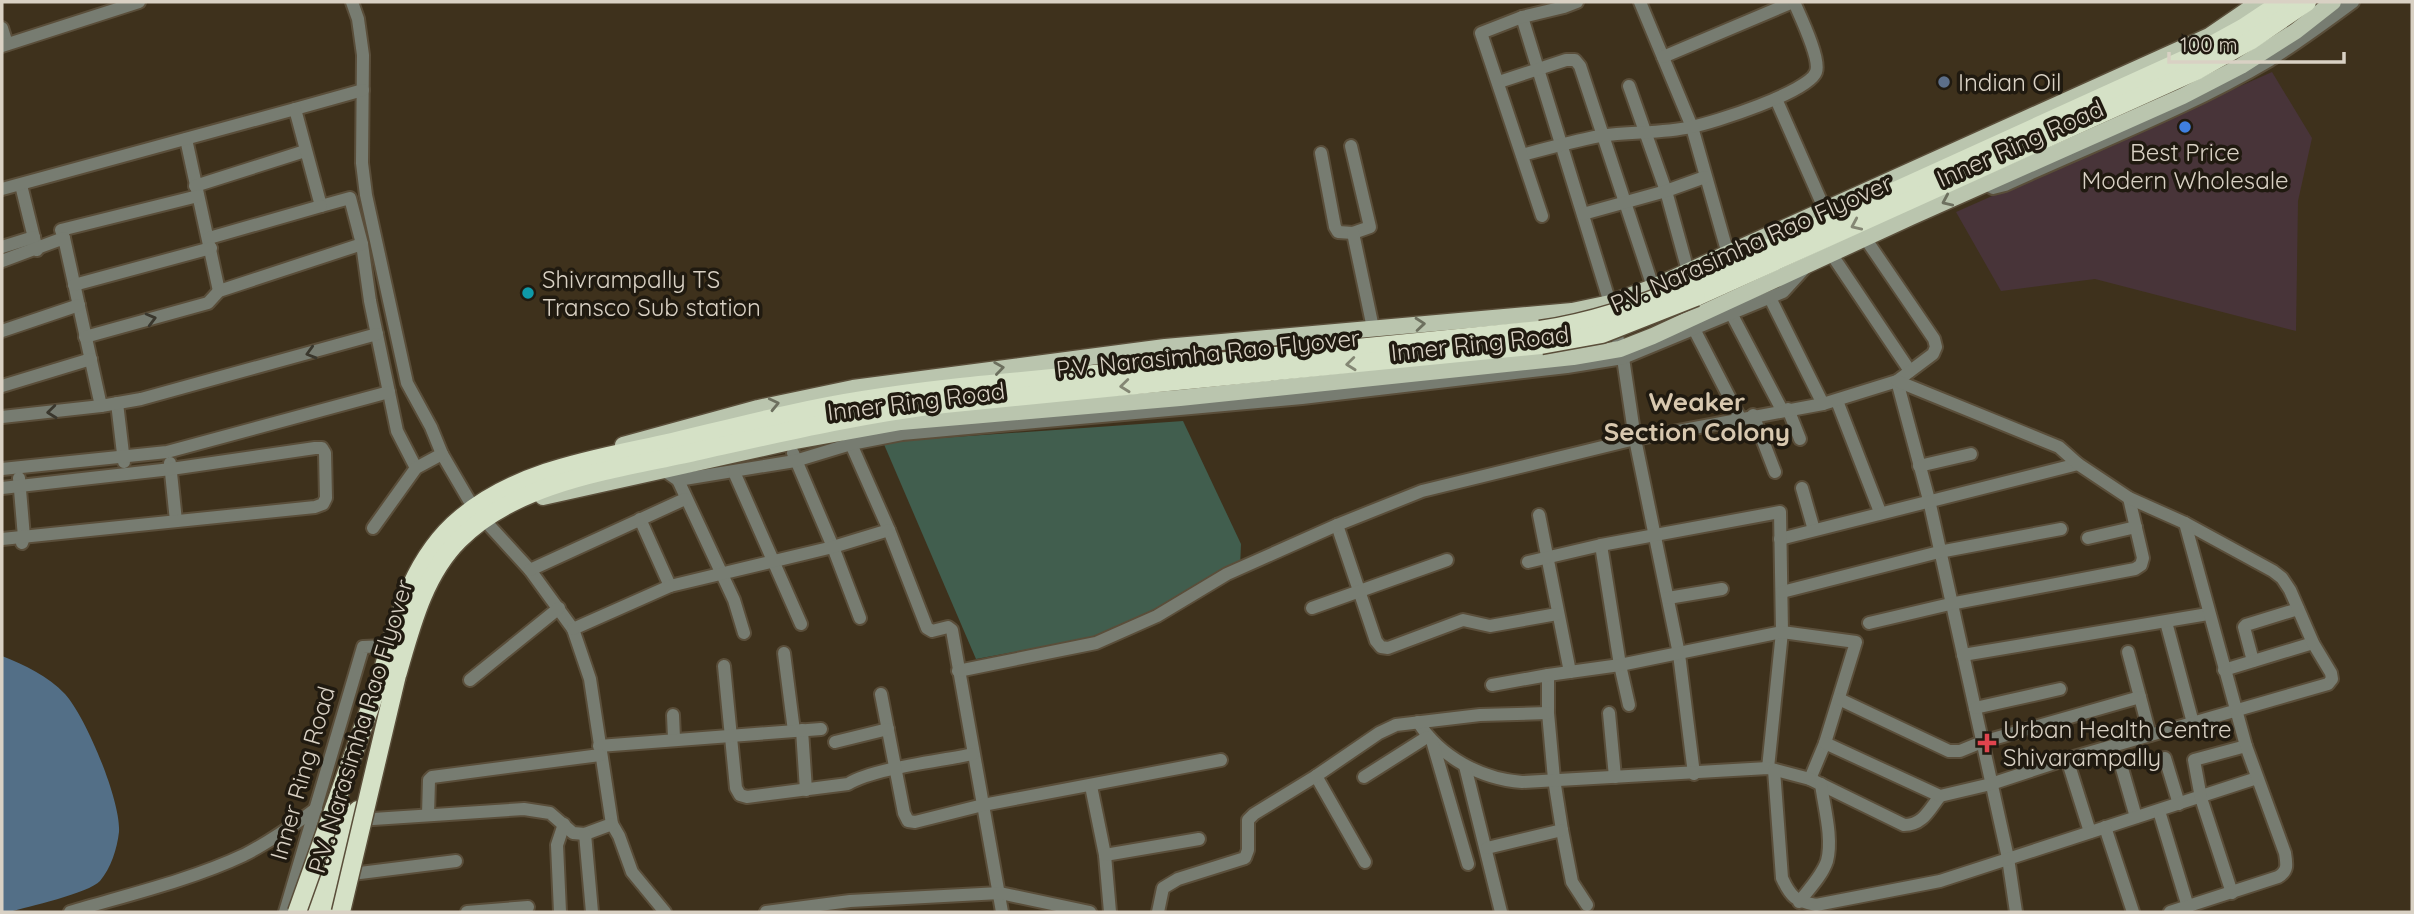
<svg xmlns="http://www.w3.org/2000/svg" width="2414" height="914" font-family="Quicksand,sans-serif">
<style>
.commercial{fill:#483439}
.green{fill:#415e4e}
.water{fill:#536f87}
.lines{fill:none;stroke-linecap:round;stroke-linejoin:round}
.minor-casing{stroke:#5a4e3a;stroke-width:16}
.major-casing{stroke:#5a4e3a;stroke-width:19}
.highway-casing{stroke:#5a4e3a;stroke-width:21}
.minor{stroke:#777c71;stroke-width:12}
.major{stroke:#bac5ae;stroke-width:16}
.highway{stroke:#d5e1c6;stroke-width:18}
.highway-bridge-casing{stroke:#5a4e3a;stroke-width:21;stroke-linecap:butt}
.highway-bridge{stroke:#d5e1c6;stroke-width:18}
.oneway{stroke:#6d705f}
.oneway2{stroke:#848774}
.oneway3{stroke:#3a372d}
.service-dot{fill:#5c6f8a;stroke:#201a10;stroke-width:2.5}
.shop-dot{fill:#3f7fe0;stroke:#201a10;stroke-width:2.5}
.culture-dot{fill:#0f9aa8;stroke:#201a10;stroke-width:2.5}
.health-dot{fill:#e0444e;stroke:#201a10;stroke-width:2.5}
.labels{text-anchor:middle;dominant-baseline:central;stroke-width:7;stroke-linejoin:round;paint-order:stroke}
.poi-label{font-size:24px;fill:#d9d1c4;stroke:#201a10;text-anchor:start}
.street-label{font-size:24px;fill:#d9d1c4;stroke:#201a10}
.neighbourhood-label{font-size:26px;font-weight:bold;fill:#d8c8af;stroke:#201a10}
</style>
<rect width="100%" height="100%" fill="#3e311c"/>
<!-- commercial -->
<polygon class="commercial" points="2272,72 2312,138 2298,201 2296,331 2095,279 2001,291 1956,212"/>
<!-- green -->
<polygon class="green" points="1183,421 1241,544 1240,568 1120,632 976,659 883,442"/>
<!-- water -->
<path class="water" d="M2,656C25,665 48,676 65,694C86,717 121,801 119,832C117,849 111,868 100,881C89,893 27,907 9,912H2Z"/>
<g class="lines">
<!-- minor casing -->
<g class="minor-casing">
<g id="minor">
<polyline points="352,2 358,19 363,55 362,163 366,195 407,383 431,427 442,454 470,502"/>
<polyline points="1640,2 1692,127 1728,254"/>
<polyline points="1522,17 1610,303 1620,349"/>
<polyline points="2,28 7,44"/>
<polyline points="2,46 139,2"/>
<polyline points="1663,57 1793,2"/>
<polyline points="1499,82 1566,60 1575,60 1580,66 1653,287"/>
<polyline points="1629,86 1666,191 1688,271"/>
<polyline points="1776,99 1824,208"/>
<polyline points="295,109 363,90"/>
<polyline points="186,139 219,291"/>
<polyline points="1321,153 1335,227 1338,232 1353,233 1370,227 1351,146"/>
<path d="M1522,155C1548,148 1574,141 1600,136C1630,131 1661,134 1691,127C1713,123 1809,92 1816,72C1821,59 1800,16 1794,2"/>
<path d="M1985,184L1993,188L2005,185C2094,144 2187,109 2270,60C2299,42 2326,22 2353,2"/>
<polyline points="21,185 37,250"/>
<polyline points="195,186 305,151"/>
<polyline points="2,189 295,109 321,206 350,198 362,244 370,301 397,431 416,468"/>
<polyline points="1583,214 1666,191 1705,177"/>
<polyline points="1542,216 1481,33 1522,17 1564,7 1577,2"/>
<polyline points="1353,233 1373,328"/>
<polyline points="64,238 61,230 198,196"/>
<polyline points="209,238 321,206"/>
<polyline points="2,247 34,237"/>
<polyline points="1832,255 1910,371"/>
<polyline points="2,261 64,238 101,406"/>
<polyline points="74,285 211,248"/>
<polyline points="1770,298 1823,404"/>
<polyline points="1732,315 1782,410"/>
<polyline points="1694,329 1740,418"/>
<polyline points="2,331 79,305"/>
<polyline points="85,337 208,303 219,291 362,244"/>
<polyline points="1623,358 1635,439 1679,654 1694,774"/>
<polyline points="1897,381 1929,500 2008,858 2016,912"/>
<polyline points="2,386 91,359"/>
<polyline points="1837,401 1880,512"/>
<polyline points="117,403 124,462"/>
<polyline points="1788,409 1800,439"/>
<polyline points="1753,415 1775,472"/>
<polyline points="2,417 101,406 141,399 377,334"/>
<polyline points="851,444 889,530 927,628 932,631 948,627 952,630 1002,912"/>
<polyline points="793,453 833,547 860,618"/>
<polyline points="170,463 176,521"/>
<polyline points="1919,466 1971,454"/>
<polyline points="2,469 167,452 389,392"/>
<polyline points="665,471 678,480 795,461 851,444 902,434 1302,398 1567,367 1623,358 1783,292 1805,268"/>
<polyline points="734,472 801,624"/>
<polyline points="19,478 24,537 22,543"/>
<polyline points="678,480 734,600 744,633"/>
<polyline points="2,488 171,469 315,448 322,448 325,453 326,498 323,504 315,507 2,539"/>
<polyline points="1802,488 1814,530"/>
<polyline points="1539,515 1570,672"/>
<polyline points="640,519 670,586"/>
<polyline points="488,524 530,570 573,629 590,679 612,824 619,836 632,872 665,912"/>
<polyline points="1337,525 1376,641 1381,647 1388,648 1463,620 1490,626 1557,614"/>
<polyline points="373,528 416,468 442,454"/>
<polyline points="2088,538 2136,527"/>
<polyline points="1780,539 2078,464"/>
<polyline points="1601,545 1620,665 1629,705"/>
<polyline points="1528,562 1601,545 1780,512 1782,632 1768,768"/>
<polyline points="530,570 685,499"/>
<polyline points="1782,592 1939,552 2061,529"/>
<polyline points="1668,598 1722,589"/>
<polyline points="1312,608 1447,560"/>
<polyline points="2166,622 2193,723"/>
<polyline points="1869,623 1950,604 2135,569 2141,565 2143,558 2129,498"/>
<polyline points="573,629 670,586 833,547 889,530"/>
<polyline points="2128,652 2140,697"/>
<polyline points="784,653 794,731"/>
<polyline points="1963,655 2208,614"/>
<polyline points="2253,661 2244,627 2246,625 2298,609"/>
<path d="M724,666L736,788L740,795L747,797L848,784C874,768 941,761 973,754"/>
<polyline points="2224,670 2313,643"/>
<polyline points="958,671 1096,643 1157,616 1227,574 1337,525 1422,491 1635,439 1823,404 1897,381 1933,354 1936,347 1934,339 1865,238"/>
<polyline points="1548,675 1548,713 1554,779 1562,830 1572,882 1587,905"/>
<polyline points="470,680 559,608"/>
<polyline points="1492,685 1548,675 1620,665 1782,632 1856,642 1825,743 1810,779"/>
<polyline points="881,694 904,813 908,821 915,822 983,805 1221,760"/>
<polyline points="1839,699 1949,751 1960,751 1982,742 2140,697 2150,735"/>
<polyline points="1975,708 2060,689"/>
<polyline points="1609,713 1615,777"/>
<polyline points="673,715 674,738"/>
<path d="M1418,722C1440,757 1481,779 1522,782L1768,768L1810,779L1904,825C1923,825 1929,810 1940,796"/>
<polyline points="802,730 806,790"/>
<polyline points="835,742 888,729"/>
<polyline points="1825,743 1940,796 1991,784 2067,759 2328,684 2332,679 2331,673 2313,643 2290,590 2282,578 2273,571 2185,523 2129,498 2078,464 2059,447 1897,381"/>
<polyline points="1433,744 1468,864"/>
<polyline points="599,746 821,729"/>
<polyline points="2165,758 2179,804"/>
<polyline points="2067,759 2090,832"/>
<polyline points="2121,765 2136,817"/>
<polyline points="1465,766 1501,912"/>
<path d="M1774,770L1782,878C1791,898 1796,901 1816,905L1940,881L2257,778"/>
<polyline points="1316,776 1365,862"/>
<polyline points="1364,777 1427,737"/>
<polyline points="1091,786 1105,855 1110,912"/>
<polyline points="2159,811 2188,907"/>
<polyline points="428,815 429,780 432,777 600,755"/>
<polyline points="358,820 524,809 550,813 573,833 585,834 612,824"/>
<polyline points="2105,827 2133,912"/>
<polyline points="585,834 592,912"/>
<polyline points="1487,848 1562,830"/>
<polyline points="1105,855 1199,839"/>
<polyline points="344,875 456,861"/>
<polyline points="2232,893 2201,798 2194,760 2246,746"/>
<path d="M1799,902C1809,889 1822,876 1827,861C1833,838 1824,807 1821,784"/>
<path d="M70,912C127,895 191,880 244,855C270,842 293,825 316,809"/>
<polyline points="285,912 363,647 386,646"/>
<polyline points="467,912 528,907"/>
<polyline points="560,912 557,845 564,824"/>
<polyline points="766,912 850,901 1000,893 1090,912"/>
<polyline points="1158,912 1163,888 1178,879 1245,858 1248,850 1248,820 1254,814 1316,776 1379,733 1396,725 1480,715 1548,713"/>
<path d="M2170,912L2278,877C2288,871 2287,865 2285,853L2246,746L2185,523"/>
</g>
</g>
<!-- major casing -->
<g class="major-casing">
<g id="major">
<polyline points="623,445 758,408 853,388 1165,347 1572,311 1610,303 1653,287 2209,36 2259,2"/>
<polyline points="543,497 790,442 901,422 1180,398 1573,357 1620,349 1653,336 1911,217 2183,96 2241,66 2296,31 2333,2"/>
</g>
</g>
<!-- highway casing -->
<g class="highway-casing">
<g id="highway">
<polyline points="1690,284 2192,56 2243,28 2282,2"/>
<polyline points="1696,297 2198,70 2250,41 2307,2"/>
<path d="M379,684C396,624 411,559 461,518C519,469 601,458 672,442C735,427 799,410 863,400C946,386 1030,381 1114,372C1256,358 1398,344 1540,330"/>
<path d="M393,689C409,637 420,579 459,540C518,480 620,469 699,451C780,433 861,414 944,404L1541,345"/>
<polyline points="311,912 342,808"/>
<polyline points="327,912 358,810"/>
</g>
</g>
<!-- minor -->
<use href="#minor" class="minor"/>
<!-- major -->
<use href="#major" class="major"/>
<!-- highway -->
<use href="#highway" class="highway"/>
<!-- highway-bridge casing -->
<g class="highway-bridge-casing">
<g id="highway-bridge">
<path d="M1540,330C1593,322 1641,306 1690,284"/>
<polyline points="1541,345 1602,334 1696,297"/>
<polyline points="297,912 383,671"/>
<polyline points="341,912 397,675"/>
</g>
</g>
<!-- highway-bridge -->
<use href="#highway-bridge" class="highway-bridge"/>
</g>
<!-- one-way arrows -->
<defs><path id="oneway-chevron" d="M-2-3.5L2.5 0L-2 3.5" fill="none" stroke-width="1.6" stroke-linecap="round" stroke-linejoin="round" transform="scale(1.75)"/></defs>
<g class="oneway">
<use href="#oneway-chevron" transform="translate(1947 201) rotate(156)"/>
<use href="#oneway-chevron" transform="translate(1420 324) rotate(-5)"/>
<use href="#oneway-chevron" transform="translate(999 368) rotate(-8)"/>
<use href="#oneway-chevron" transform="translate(774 404) rotate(-13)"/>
</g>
<g class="oneway2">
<use href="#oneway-chevron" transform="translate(1856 225) rotate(156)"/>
<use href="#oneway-chevron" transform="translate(1351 364) rotate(174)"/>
<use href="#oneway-chevron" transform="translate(1125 386) rotate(174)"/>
</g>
<g class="oneway3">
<use href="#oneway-chevron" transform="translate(151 319) rotate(-15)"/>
<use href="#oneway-chevron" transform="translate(311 353) rotate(164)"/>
<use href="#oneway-chevron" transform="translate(52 412) rotate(174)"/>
</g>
<!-- markers -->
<circle class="service-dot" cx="1944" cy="82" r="7"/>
<circle class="shop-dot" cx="2185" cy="127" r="7"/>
<circle class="culture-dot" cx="528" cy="293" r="7"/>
<path class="health-dot" d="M1983.5 732.5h7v7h7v7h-7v7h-7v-7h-7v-7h7z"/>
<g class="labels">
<!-- poi labels -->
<g class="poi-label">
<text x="1958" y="82">Indian Oil</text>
<text x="2185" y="152" text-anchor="middle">Best Price<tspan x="2185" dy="28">Modern Wholesale</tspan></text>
<text x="542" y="279">Shivrampally TS<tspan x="542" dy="28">Transco Sub station</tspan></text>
<text x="2003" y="729">Urban Health Centre<tspan x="2003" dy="28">Shivarampally</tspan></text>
</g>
<!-- street labels -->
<g class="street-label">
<text transform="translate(2020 143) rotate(-24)">Inner Ring Road</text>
<text transform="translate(1751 243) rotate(-24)">P.V. Narasimha Rao Flyover</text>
<text transform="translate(1480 343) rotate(-6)">Inner Ring Road</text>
<text transform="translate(1208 353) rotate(-6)">P.V. Narasimha Rao Flyover</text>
<text transform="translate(916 401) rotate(-7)">Inner Ring Road</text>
<text transform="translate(360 726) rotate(-73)">P.V. Narasimha Rao Flyover</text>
<text transform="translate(302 773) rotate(-74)">Inner Ring Road</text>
</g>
<!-- neighbourhood labels -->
<g class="neighbourhood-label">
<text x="1697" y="401">Weaker<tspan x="1697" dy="30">Section Colony</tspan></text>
</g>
</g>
<!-- border -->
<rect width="2414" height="914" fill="none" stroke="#d9d1c4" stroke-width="7"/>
<!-- scale -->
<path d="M2169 52v10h175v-10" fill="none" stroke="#d9d1c4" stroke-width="3.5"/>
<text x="2180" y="52" font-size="21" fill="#d9d1c4" stroke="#201a10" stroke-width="5" paint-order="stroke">100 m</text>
</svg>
